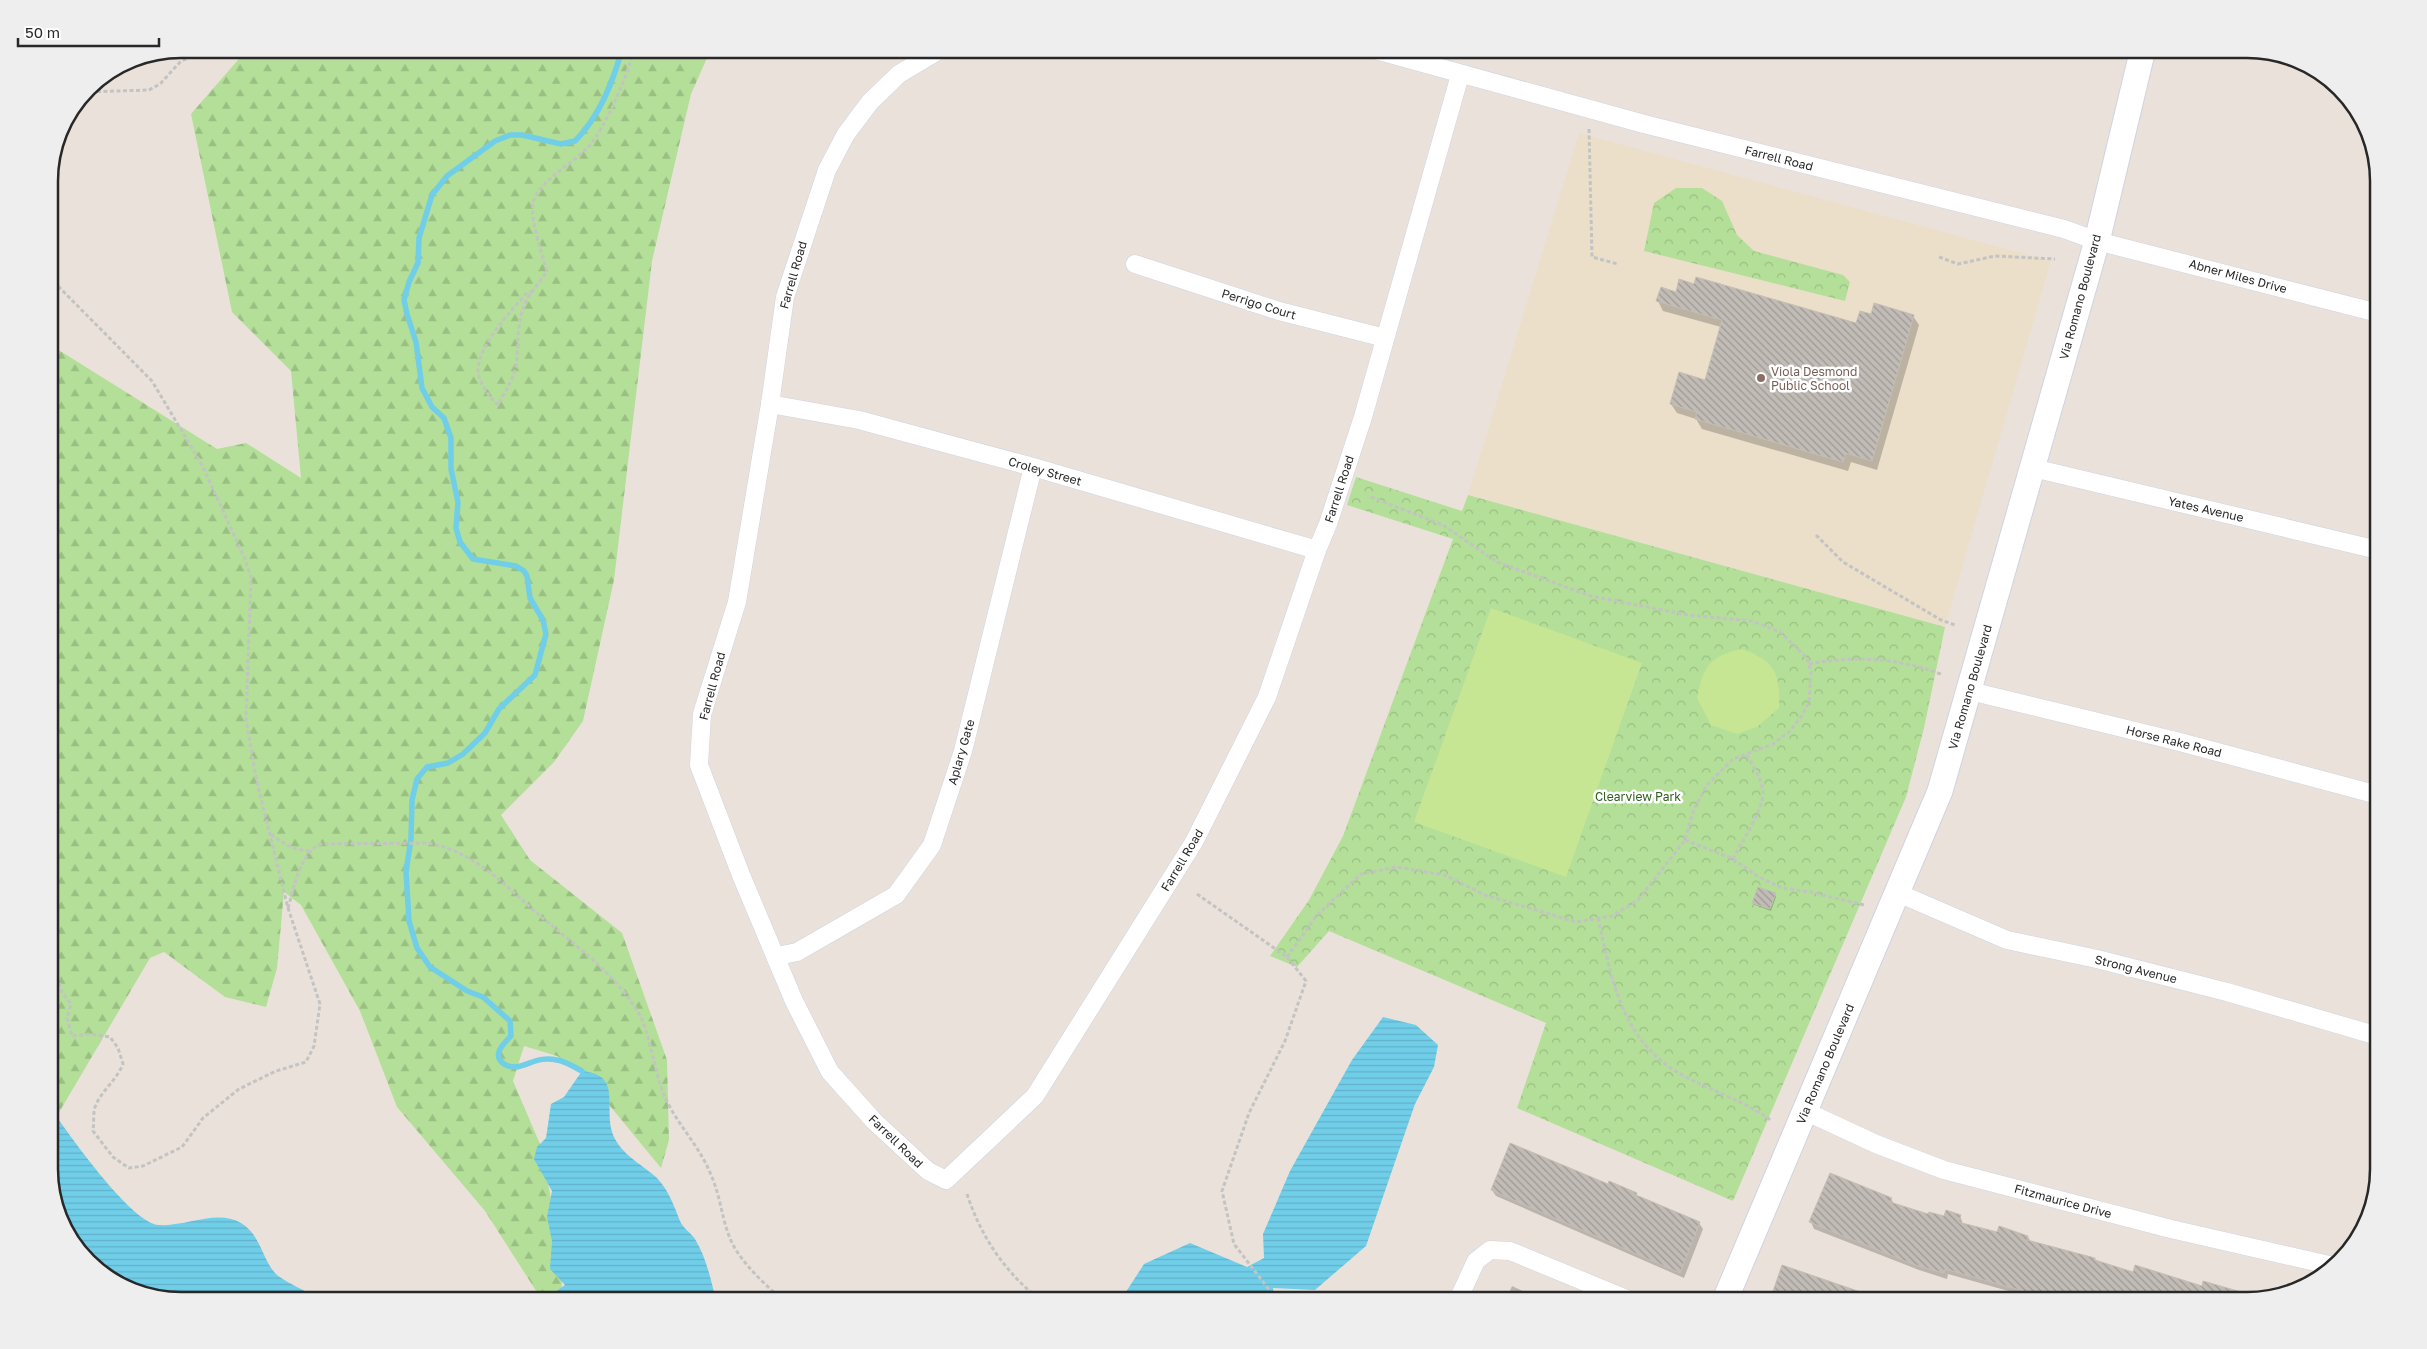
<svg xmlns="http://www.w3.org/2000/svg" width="2427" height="1349" font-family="'Golos Text',sans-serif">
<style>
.education{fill:#ebdfca}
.forest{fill:url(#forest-firs)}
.park{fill:url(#park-crowns)}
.pitch{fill:#c7e694}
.water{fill:url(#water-rules)}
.shadow{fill:#0003}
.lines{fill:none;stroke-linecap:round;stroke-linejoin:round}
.stream{stroke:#70cee9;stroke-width:5.5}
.building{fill:url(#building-back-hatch);stroke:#c5beb4}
.street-casing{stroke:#cfd3e1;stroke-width:19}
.secondary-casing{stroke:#cfd3e1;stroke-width:27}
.path{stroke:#c3c3c3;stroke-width:3;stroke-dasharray:4 2.5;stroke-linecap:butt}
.street{stroke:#fff;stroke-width:18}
.secondary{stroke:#fff;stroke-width:25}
.education-dot{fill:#8d6e63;stroke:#fff;stroke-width:2}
.labels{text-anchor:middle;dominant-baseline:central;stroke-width:5;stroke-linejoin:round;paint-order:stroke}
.street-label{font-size:12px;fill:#282828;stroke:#fff}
.education-label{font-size:12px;fill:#785e54;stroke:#fff;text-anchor:start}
.park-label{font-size:12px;fill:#2d611c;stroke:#fff}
.rim{fill:none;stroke:#282828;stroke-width:2.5}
</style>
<defs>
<pattern id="forest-firs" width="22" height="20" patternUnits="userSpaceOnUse" patternTransform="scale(1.25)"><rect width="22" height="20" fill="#b3df98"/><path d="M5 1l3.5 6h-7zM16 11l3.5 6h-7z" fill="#9abf83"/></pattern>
<pattern id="park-crowns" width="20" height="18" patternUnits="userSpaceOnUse" patternTransform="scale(1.25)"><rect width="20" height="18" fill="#b3df98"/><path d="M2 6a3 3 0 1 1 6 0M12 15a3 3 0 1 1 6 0" fill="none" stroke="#9abf83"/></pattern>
<pattern id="water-rules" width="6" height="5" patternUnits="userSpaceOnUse" patternTransform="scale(1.25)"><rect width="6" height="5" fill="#70cee9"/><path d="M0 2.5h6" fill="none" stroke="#61b1c8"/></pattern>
<pattern id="building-back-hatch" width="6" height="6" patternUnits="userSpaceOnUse" patternTransform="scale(1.25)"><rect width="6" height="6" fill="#c2bcb7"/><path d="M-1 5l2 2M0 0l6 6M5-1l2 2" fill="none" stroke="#9e9995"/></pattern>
</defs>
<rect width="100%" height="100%" fill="#eae2da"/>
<!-- education -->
<polygon class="education" points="1579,133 2051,261 1945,627 1468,495"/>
<!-- forest -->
<polygon class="forest" points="289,49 711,49 691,94 652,261 614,580 583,721 554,762 501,815 530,860 622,933 667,1060 669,1140 661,1168 587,1078 557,1056 524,1046 513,1081 540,1144 561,1248 562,1291 552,1300 542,1300 485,1211 397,1107 360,1011 301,905 284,892 277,968 266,1007 225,997 164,952 150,958 54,1121 49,1109 49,344 217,449 246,443 301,478 291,371 232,312 191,114 244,53"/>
<!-- park -->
<g class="park">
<polygon points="1676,188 1702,188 1722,201 1737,235 1754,251 1843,275 1850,282 1845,301 1644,251 1654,203"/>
<polygon points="1356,477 1462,511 1468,495 1945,627 1924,728 1906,797 1733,1201 1517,1108 1546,1023 1329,931 1297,967 1270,956 1309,900 1343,836 1453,539 1347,505"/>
</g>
<!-- pitch -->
<g class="pitch">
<polygon points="1491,608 1642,663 1566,877 1414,822"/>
<path d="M1742,649C1776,661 1780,674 1779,708L1757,727L1737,734L1711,725L1697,698C1703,667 1709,656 1742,649Z"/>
</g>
<!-- water -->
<g class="water">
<polygon points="1383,1017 1416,1025 1438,1045 1434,1067 1415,1104 1366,1246 1315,1290 1273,1288 1274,1300 1127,1300 1124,1295 1144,1264 1190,1243 1247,1267 1264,1258 1263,1234 1290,1171 1352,1060"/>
<path d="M582,1071C626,1075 600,1111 615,1139C624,1156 644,1166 657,1178C669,1191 674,1206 680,1221C683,1228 691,1233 695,1239C706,1257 711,1280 716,1300H544L565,1285L550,1269L552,1241L547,1217L552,1191L534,1159L537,1147L546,1138L551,1104L564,1097Z"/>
<path d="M49,1106C66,1130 131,1224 159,1225C186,1227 216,1209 241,1223C260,1234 262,1258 275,1273C282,1281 311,1293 321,1300H181L115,1283L71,1241L49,1176Z"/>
</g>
<!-- shadow -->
<g class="shadow">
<polygon points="1677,293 1857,325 1872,316 1913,316 1919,325 1877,470 1851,462 1848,471 1702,429 1696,419 1677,413 1671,404 1706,381 1721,327 1663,311 1658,301"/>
<polygon points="1775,894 1776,897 1771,911 1755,905 1754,903"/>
<polygon points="1608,1185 1636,1194 1638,1197 1699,1223 1703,1229 1684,1278 1496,1196 1492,1190"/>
<polygon points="1891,1199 1895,1205 1929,1216 1960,1216 1963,1224 1998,1233 2028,1237 2031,1242 2134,1274 2203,1287 2204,1283 2256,1298 2246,1300 2040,1300 1948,1274 1947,1279 1919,1270 1814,1229 1811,1222"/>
<polygon points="1783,1267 1862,1294 1885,1300 1771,1300"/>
<polygon points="1512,1286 1542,1300 1506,1300"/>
</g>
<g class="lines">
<!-- stream -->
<path class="stream" d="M582,1071C574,1067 565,1061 557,1060C540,1056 531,1064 516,1067C512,1067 507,1066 504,1064C491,1055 504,1043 511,1036L510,1021L483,997L467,991L430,967L417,948L409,921L406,872L411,839L412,800L417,779L427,767L448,763L463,754L485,733L499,709L535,675L546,634L543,620L530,598L527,576L524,571L516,566L473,559L460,542L456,528L458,502L451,469V438L444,418L432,407L422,388L416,342L407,314L404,300L409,282L418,263L419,238L432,195L447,176L495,141L510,135H522L561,144L575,141C600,116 613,82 622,49"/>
</g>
<!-- building -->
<g class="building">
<polygon points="1696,277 1856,323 1860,311 1871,314 1874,303 1914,315 1872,461 1846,453 1843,462 1695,419 1697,412 1670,404 1679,372 1705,380 1722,320 1656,301 1661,287 1676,292 1679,279 1694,284"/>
<polygon points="1758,887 1776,893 1770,909 1752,903"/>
<polygon points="1510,1143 1608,1184 1609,1181 1637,1193 1636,1195 1700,1222 1680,1273 1491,1190"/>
<polygon points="1830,1173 1892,1198 1890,1202 1928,1214 1929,1212 1944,1216 1946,1210 1961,1215 1958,1222 1997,1232 1999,1226 2028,1236 2027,1240 2095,1258 2095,1260 2133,1272 2135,1265 2202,1286 2203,1281 2255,1296 2254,1298 2246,1300 2055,1300 1945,1269 1944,1273 1915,1265 1809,1222"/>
<polygon points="1782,1265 1878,1298 1877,1300 1770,1300"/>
</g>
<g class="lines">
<!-- street casing -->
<g class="street-casing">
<g id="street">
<polyline points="941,49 899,74 870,102 846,134 827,170 785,297 770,404 737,602 702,714 699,765 741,875 794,1001 830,1072 874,1121 928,1171 946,1180 1035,1096 1194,842 1267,697 1317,550 1328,524 1363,417 1460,75"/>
<polyline points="1372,49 1644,124 2064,229 2097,241 2378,313"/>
<polyline points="1135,264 1279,311 1385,338"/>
<polyline points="770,404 859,420 1033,467 1317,550"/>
<polyline points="2033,468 2378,550"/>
<polyline points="1970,691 2176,741 2378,795"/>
<polyline points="1898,893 2007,940 2097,959 2227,992 2378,1036"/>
<polyline points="777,956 797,952 896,895 932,845 963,751 1033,467"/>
<polyline points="1805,1111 1876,1144 1944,1170 2171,1229 2329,1265"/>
<polyline points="1458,1300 1476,1261 1490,1250 1510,1251 1629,1300"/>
</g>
</g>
<!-- secondary casing -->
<g class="secondary-casing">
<polyline id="secondary" points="1725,1300 1940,791 2097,241 2143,49"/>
</g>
<!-- path -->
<g class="path">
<polyline points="84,92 149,90 160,84 181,61 210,49"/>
<polyline points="1589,129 1592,257 1618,264"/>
<polyline points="1939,257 1958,264 1995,256 2055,259"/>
<path d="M49,277L152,381L202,465L245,559L251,578L246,719L256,778L288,908L320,1004L314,1046L306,1062L276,1071L239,1089L203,1118L182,1147L143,1166L129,1168L113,1157L93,1131C94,1124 93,1114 95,1107C101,1091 116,1081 123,1064L118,1048L110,1037L90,1034L72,1036L67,1018L71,1004L62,992L49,950"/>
<path d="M533,292H528C512,309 477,347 478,371C479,383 489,397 498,405C505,392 513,380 516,366C519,346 516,322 525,304C530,292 540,282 547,271C542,254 530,220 533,203C538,181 575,162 589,146C605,128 630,72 633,49"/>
<polyline points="1816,535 1843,562 1941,620 1955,625"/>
<path d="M1809,664C1854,655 1900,658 1943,675"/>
<path d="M271,834C283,844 294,850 310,851"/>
<polyline points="1685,840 1733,859 1757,876 1782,888 1810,892 1864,905"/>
<path d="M1733,859C1741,843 1762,812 1763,794C1763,780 1753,766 1746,754"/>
<polyline points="1197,894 1287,957 1306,981 1285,1041 1249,1113 1222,1191 1234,1244 1277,1300"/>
<path d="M288,908C294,888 300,852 321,844L427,843C470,850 500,880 531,908C568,941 614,970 639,1014C650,1034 654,1067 662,1090C674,1122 699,1144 711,1175C722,1199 722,1228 736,1250C748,1269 766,1285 782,1300"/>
<path d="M1598,918C1611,977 1621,1038 1677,1072C1708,1090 1743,1100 1772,1121"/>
<polyline points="1287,957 1317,915 1361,874 1397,867 1445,875 1485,895 1576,922 1612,916 1638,900 1685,840 1694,809 1707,785 1733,759 1773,744 1790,731 1803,714 1809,701 1811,672 1807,658 1780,632 1752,621 1688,615 1591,596 1497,562 1443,525 1368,496"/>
<path d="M967,1194C981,1237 1005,1272 1040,1300"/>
</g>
<!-- street -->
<use href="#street" class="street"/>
<!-- secondary -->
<use href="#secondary" class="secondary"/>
</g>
<!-- markers -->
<circle class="education-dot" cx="1761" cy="378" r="5"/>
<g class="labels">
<!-- street labels -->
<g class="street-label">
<text transform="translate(1779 158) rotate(14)">Farrell Road</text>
<text transform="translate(793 275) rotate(-74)">Farrell Road</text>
<text transform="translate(2238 276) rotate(15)">Abner Miles Drive</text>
<text transform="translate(2080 297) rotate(-75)">Via Romano Boulevard</text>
<text transform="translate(1259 304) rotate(17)">Perrigo Court</text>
<text transform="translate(1045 471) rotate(16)">Croley Street</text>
<text transform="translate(1339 489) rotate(-72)">Farrell Road</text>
<text transform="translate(2206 509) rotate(13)">Yates Avenue</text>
<text transform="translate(712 686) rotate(-75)">Farrell Road</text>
<text transform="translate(1970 687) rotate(-74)">Via Romano Boulevard</text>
<text transform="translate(2174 741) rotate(14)">Horse Rake Road</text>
<text transform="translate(961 752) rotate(-74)">Aplary Gate</text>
<text transform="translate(1182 860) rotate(-59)">Farrell Road</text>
<text transform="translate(2136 969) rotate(14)">Strong Avenue</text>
<text transform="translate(1825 1064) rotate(-67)">Via Romano Boulevard</text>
<text transform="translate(896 1141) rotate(44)">Farrell Road</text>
<text transform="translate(2063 1201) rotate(15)">Fitzmaurice Drive</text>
</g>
<!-- education labels -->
<g class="education-label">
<text x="1771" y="371">Viola Desmond<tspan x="1771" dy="14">Public School</tspan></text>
</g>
<!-- park labels -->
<g class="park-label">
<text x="1638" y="796">Clearview Park</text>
</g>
</g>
<!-- crop -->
<path d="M0 0H2427V1349H0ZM181 58H2247A123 123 0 0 1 2370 181V1169A123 123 0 0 1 2247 1292H181A123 123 0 0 1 58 1169V181A123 123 0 0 1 181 58Z" fill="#eee" fill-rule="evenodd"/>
<path class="rim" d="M181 58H2247A123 123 0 0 1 2370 181V1169A123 123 0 0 1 2247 1292H181A123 123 0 0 1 58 1169V181A123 123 0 0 1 181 58Z"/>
<!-- scale -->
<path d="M18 38v8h141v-8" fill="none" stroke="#282828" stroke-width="2.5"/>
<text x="25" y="38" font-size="15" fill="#282828" stroke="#ffffff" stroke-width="4" paint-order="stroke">50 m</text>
</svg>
